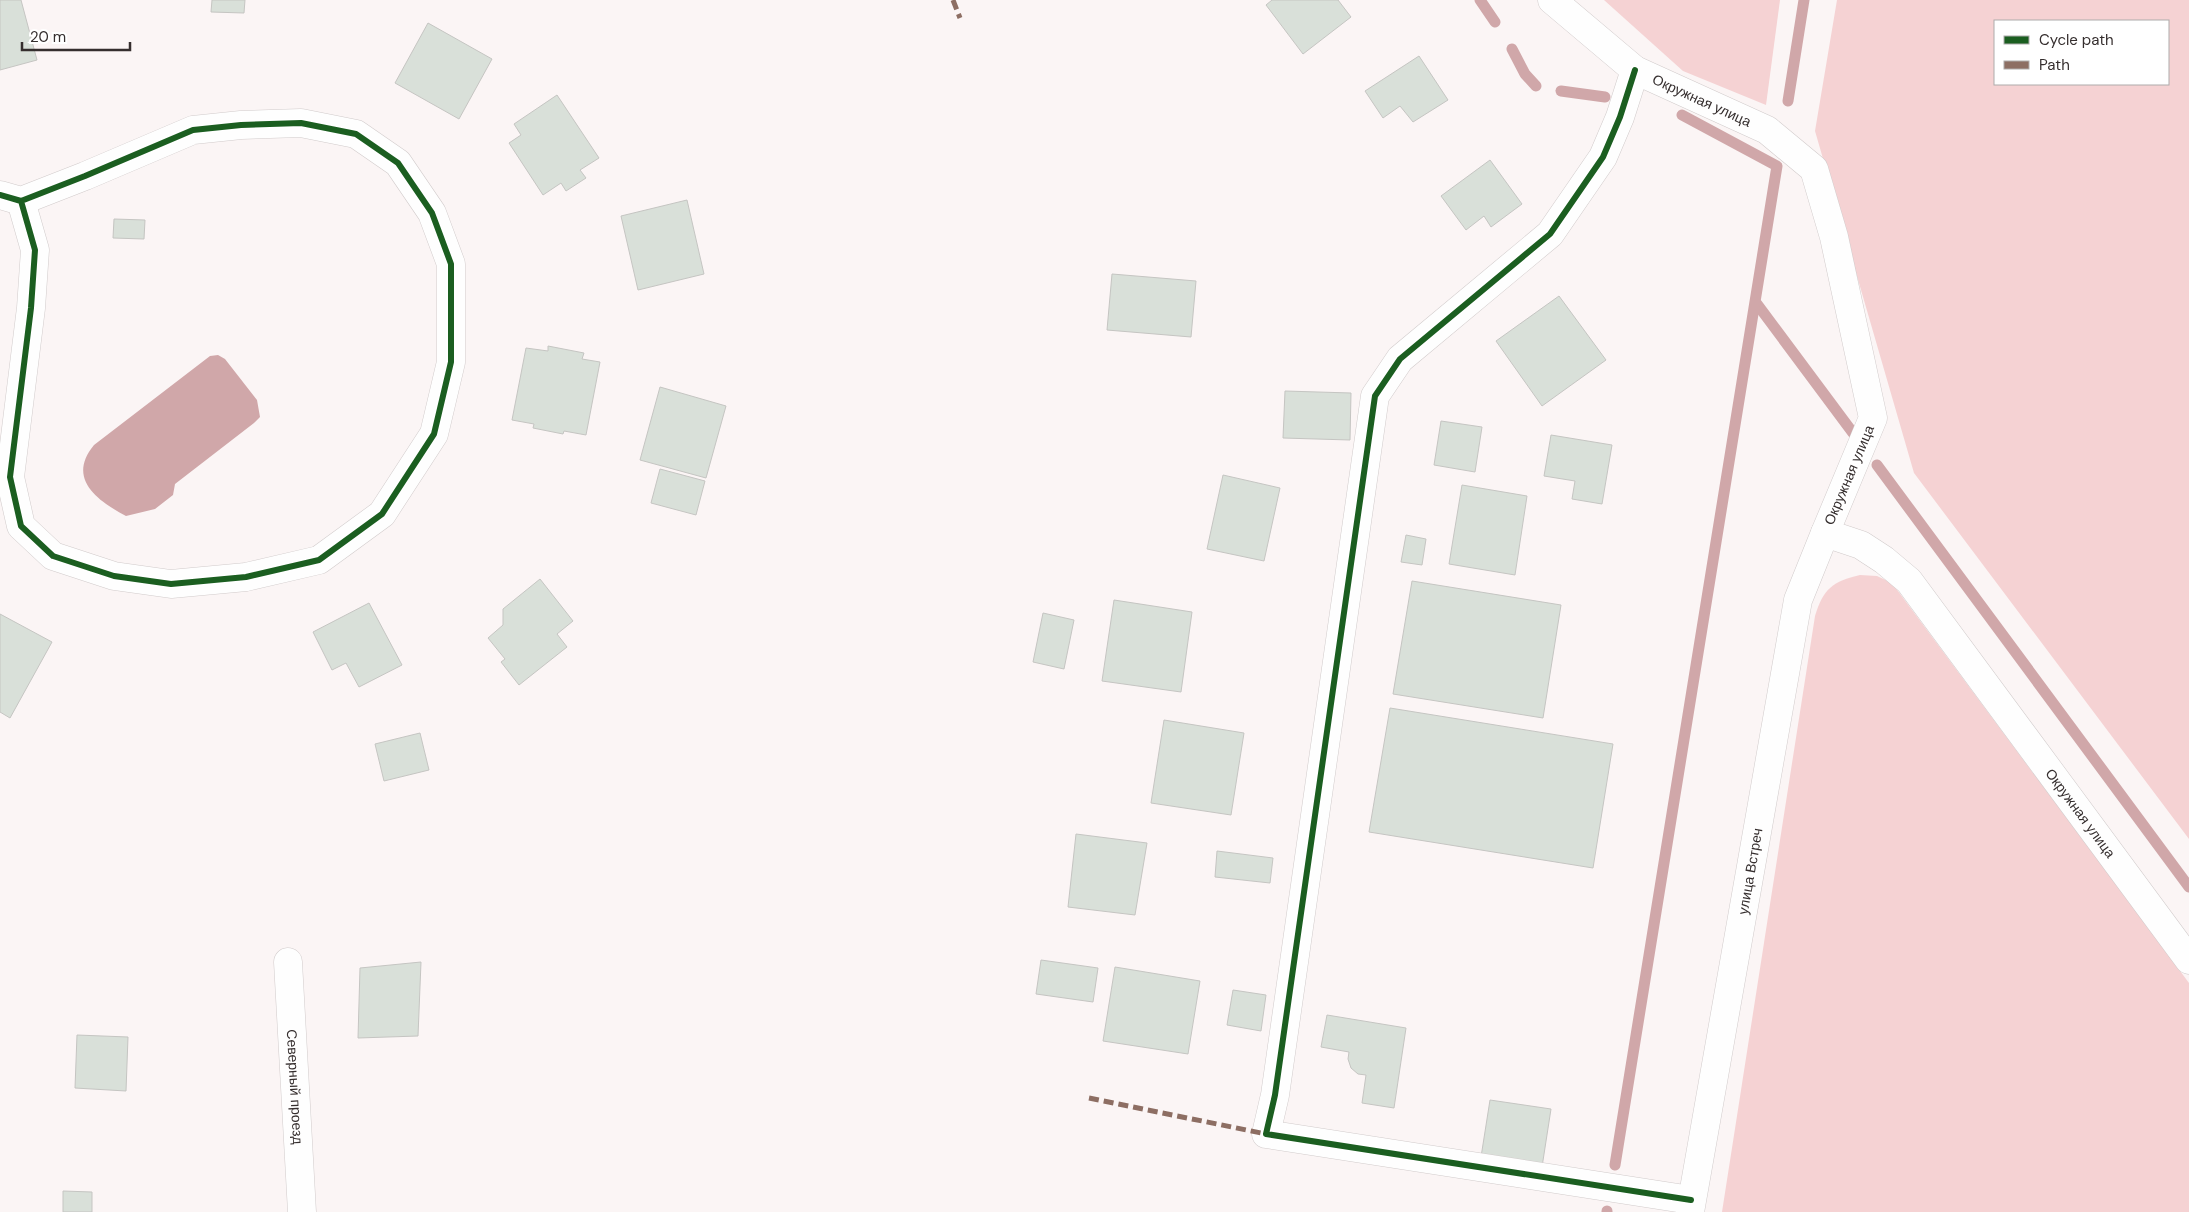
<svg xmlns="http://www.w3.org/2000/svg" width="2189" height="1212" font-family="'DM Sans',sans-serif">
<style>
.green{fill:#f5d2d3;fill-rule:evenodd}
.water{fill:#d0a7a9}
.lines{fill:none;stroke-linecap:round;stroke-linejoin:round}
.stream{stroke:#d0a7a9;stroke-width:11}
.building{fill:#d9e0d9;stroke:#c5c5c2}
.minor-casing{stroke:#d1cbcb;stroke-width:29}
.minor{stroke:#fefefe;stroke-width:28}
.quiet{stroke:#8d6e63;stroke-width:5;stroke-dasharray:10 5;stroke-linecap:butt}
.cycleway-casing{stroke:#fff;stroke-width:9}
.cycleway{stroke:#1b5e20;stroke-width:6}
.labels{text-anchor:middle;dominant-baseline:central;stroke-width:5;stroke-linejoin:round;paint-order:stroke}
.street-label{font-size:14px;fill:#352e2e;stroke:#fff}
</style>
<rect width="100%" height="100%" fill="#fbf5f5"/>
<!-- green -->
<g class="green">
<polygon points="1604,0 1780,0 1766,105 1683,71"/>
<path d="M1837,0H2189V839L1914,473L1815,131ZM1995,21H2168V84H1995Z"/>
<path d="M1860,575L1877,576L1892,583L2189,983V1212H1722L1815,616C1823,589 1833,581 1860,575Z"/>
</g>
<!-- water -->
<path class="water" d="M218,355L225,359L257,400L260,417L254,423L175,484L173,495L155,509L126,516C98,501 66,479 94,445L210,356Z"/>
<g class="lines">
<!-- stream -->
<g class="stream">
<polyline points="1480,0 1495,22"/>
<polyline points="1512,49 1525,74 1536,86"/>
<polyline points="1561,91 1605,97"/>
<polyline points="1788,101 1804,0"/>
<polyline points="1757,304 1853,433"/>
<polyline points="1877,465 2189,887"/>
<polyline points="1615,1165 1777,166 1682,115"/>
<polyline points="1607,1212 1607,1211"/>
</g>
</g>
<!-- building -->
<g class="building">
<polygon points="0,0 21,0 37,60 0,70"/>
<polygon points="212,0 245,0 244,13 211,12"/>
<polygon points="1272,0 1338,0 1351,17 1303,54 1266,5"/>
<polygon points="428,23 492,59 459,119 395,83"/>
<polygon points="1419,56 1448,100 1413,122 1400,106 1383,118 1365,91"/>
<polygon points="557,95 599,158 580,170 586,178 566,191 561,183 543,195 509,143 521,135 514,124"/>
<polygon points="1490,160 1522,204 1491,227 1484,216 1466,230 1441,196"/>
<polygon points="687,200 704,274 638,290 621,216"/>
<polygon points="114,219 145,220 144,239 113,238"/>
<polygon points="1112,274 1196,281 1191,337 1107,330"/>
<polygon points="1559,296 1606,360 1542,406 1496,341"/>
<polygon points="548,346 584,353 582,359 600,362 586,435 564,431 563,434 533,428 534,424 512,420 526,348 548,351"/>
<polygon points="660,387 726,406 706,478 640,460"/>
<polygon points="1285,391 1351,393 1350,440 1283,438"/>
<polygon points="1441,421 1482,427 1475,472 1434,465"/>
<polygon points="1551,435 1612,445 1602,504 1572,499 1575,481 1544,476"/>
<polygon points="660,469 705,481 696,515 651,503"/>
<polygon points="1223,475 1280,488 1264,561 1207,549"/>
<polygon points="1462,485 1527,496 1515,575 1449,564"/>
<polygon points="1406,535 1426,539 1422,565 1401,562"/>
<polygon points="540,579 573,621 557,634 567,647 519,685 501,662 505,659 488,638 503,625 503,609"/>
<polygon points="1412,581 1561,605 1543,718 1393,694"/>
<polygon points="1114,600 1192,612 1181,692 1102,681"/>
<polygon points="369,603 402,665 359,687 346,663 332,670 313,632"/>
<polygon points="1043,613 1074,620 1064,669 1033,662"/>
<polygon points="0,614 52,642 10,718 0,712"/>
<polygon points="1390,708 1613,744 1593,868 1369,832"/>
<polygon points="1164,720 1244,733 1231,815 1151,803"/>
<polygon points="420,733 429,770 384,781 375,744"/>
<polygon points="1076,834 1147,843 1135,915 1068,907"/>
<polygon points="1217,851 1273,858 1270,883 1215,877"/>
<polygon points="1041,960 1098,968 1093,1002 1036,994"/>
<polygon points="421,962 418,1036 358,1038 360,968"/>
<polygon points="1115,967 1200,981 1188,1054 1103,1041"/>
<polygon points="1233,990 1266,995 1261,1031 1227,1025"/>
<polygon points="1327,1015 1406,1028 1394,1108 1362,1103 1366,1075 1358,1074 1351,1068 1348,1059 1349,1052 1321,1047"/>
<polygon points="77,1035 128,1037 126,1091 75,1088"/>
<polygon points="1490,1100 1551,1109 1542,1167 1481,1157"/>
<polygon points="63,1191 92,1192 92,1212 63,1212"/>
</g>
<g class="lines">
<!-- minor casing -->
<g class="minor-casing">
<g id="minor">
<path id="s1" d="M1552,0L1635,70L1767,130L1814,169L1834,237L1873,418L1825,533L1861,545L1884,560L1909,581L2189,960"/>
<polyline points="1635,70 1620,117 1603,157 1550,234 1400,359 1375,396 1275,1095 1266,1134 1691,1200"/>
<polyline points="0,195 21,201 85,176 193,130 241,125 301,123 356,134 398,163 432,213 451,264 451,362 434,434 382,514 319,560 246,577 171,584 114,576 53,556 21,526 10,477 31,308 35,250 21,201"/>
<path id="s2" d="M288,962L302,1212"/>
<path id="s3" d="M1690,1212L1798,600L1825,533"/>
</g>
</g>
<!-- minor -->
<use href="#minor" class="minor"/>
<!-- quiet -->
<g class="quiet">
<polyline points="953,0 960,18"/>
<polyline points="1089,1098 1266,1134"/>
</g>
<!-- cycleway casing -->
<g class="cycleway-casing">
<g id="cycleway">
<polyline points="1635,70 1620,117 1603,157 1550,234 1400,359 1375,396 1275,1095 1266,1134 1691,1200"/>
<polyline points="0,195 21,201 85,176 193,130 241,125 301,123 356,134 398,163 432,213 451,264 451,362 434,434 382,514 319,560 246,577 171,584 114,576 53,556 21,526 10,477 31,308 35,250 21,201"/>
</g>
</g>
<!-- cycleway -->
<use href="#cycleway" class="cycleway"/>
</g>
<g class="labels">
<!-- street labels -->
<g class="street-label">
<text stroke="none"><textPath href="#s1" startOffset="182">Окружная улица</textPath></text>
<text transform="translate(1849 475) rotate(-67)">Окружная улица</text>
<text stroke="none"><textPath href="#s1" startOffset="1082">Окружная улица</textPath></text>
<text stroke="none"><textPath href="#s3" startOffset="346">улица Встреч</textPath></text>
<text stroke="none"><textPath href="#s2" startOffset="125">Северный проезд</textPath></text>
</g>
</g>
<!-- legend -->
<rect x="1994" y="20" width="175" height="65" fill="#ffffff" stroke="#aeabab"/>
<rect x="2004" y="36" width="25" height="8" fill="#1b5e20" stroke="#aeabab"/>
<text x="2039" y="45" font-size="15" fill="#352e2e">Cycle path</text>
<rect x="2004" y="61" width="25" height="8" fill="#8d6e63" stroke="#aeabab"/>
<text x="2039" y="70" font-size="15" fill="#352e2e">Path</text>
<!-- scale -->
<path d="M22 42v8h108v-8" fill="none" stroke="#352e2e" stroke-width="2.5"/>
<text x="30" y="42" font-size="15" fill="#352e2e" stroke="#ffffff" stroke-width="4" paint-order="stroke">20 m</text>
</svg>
